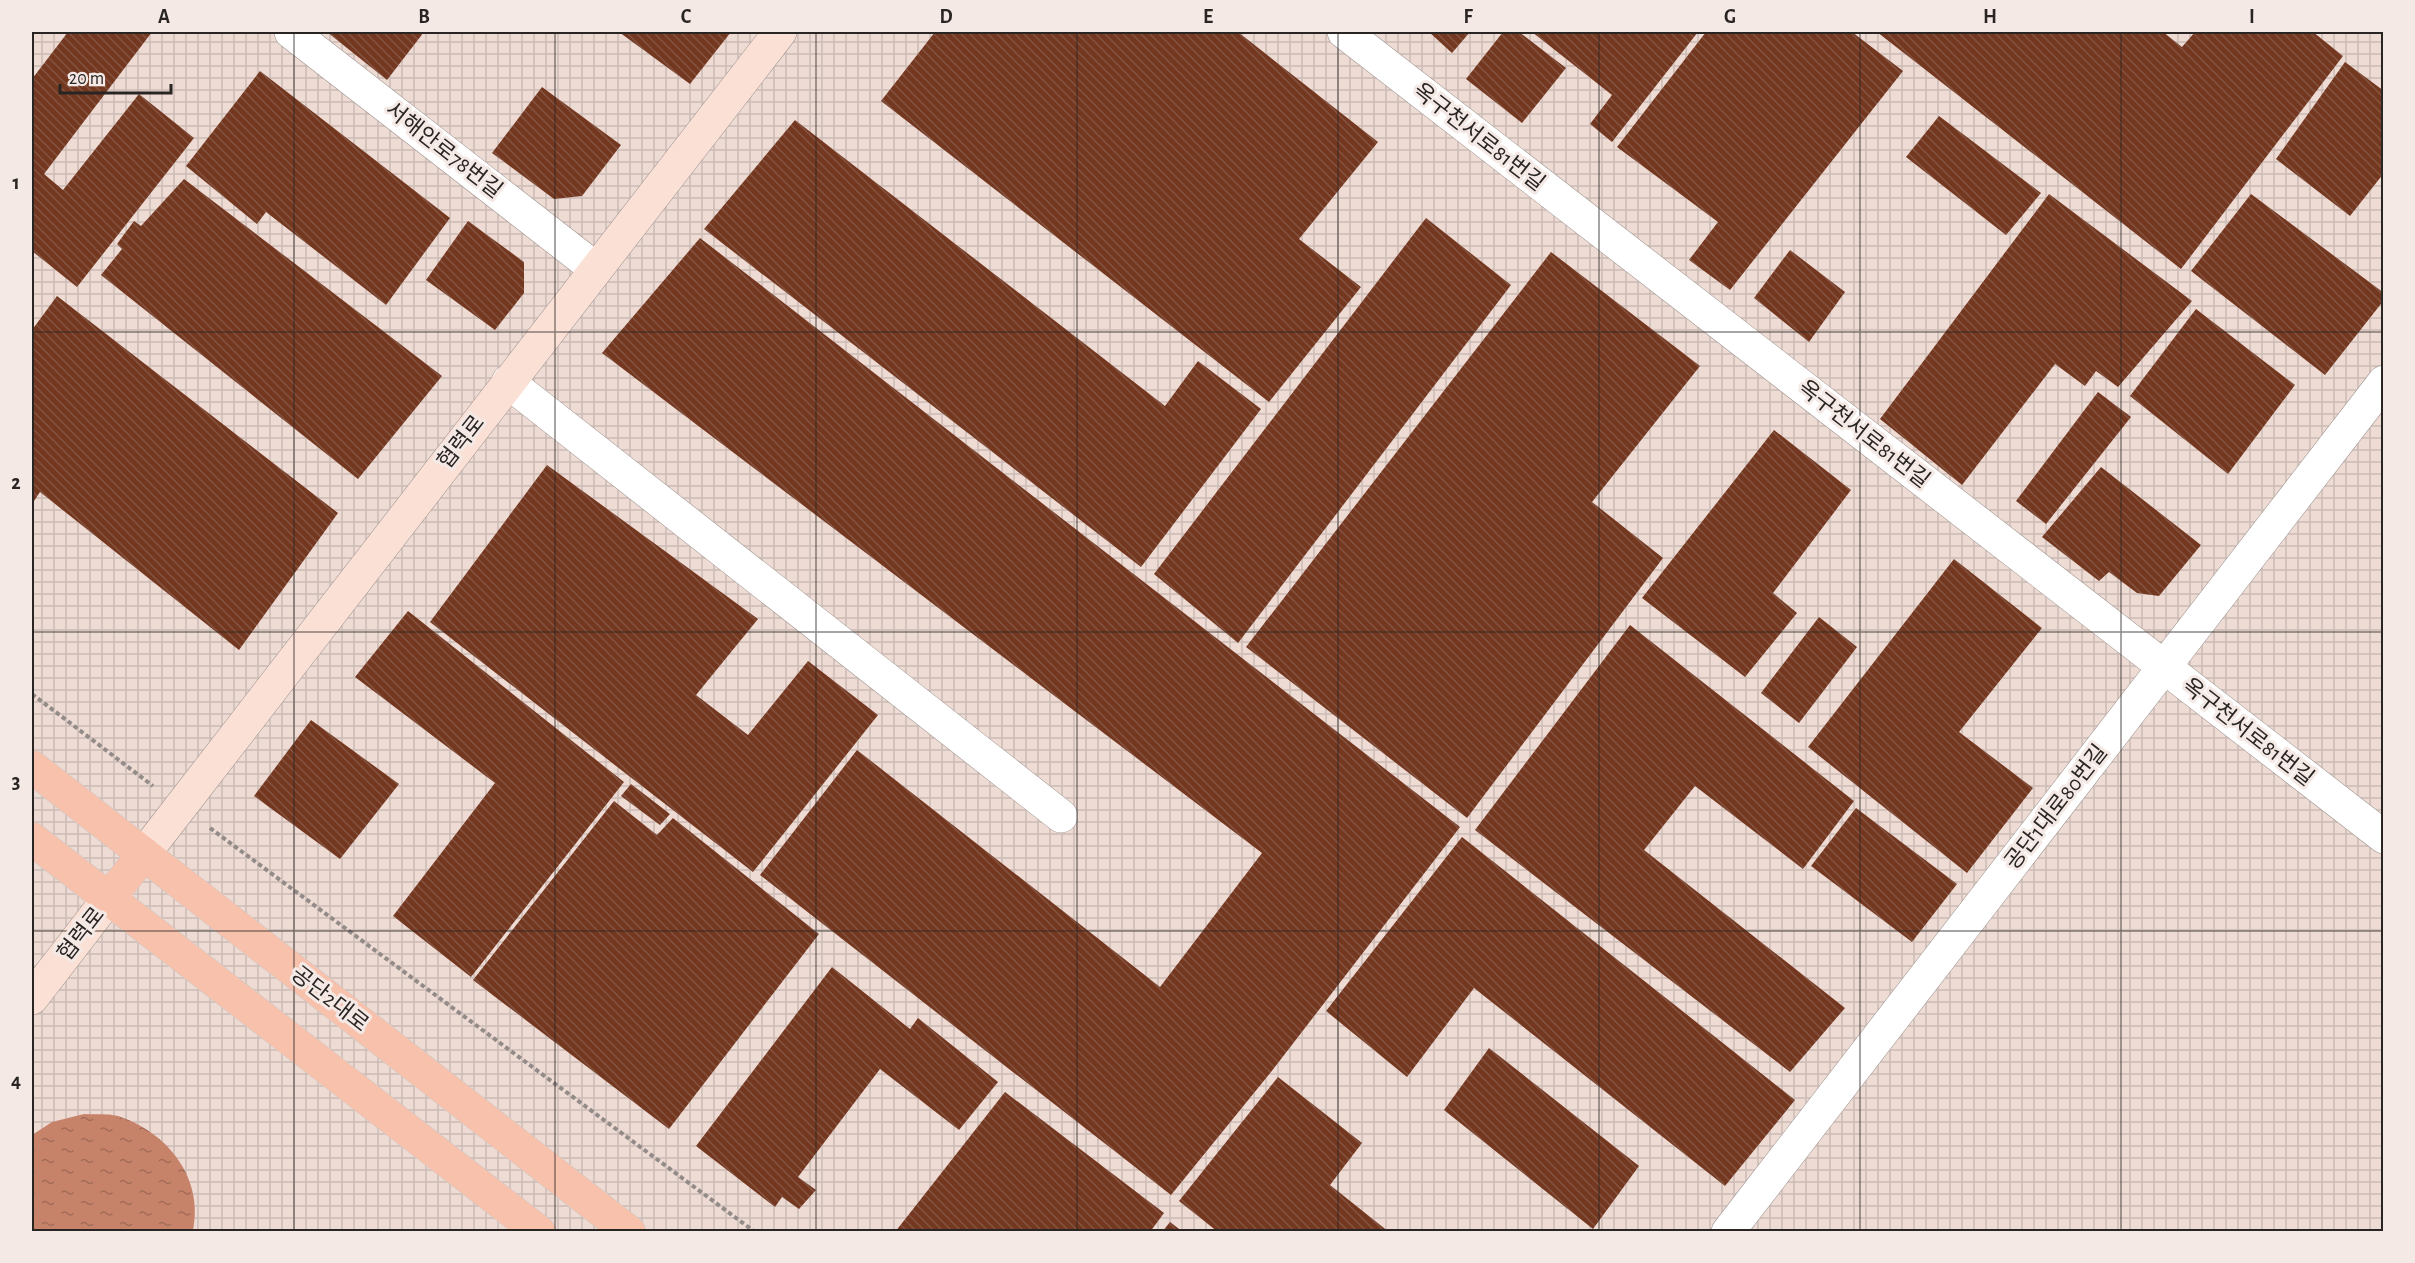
<svg xmlns="http://www.w3.org/2000/svg" width="2415" height="1263" font-family="'Alegreya Sans','Noto Sans KR',sans-serif">
<style>
.industrial{fill:url(#industrial-grid)}
.water{fill:url(#water-ripples)}
.building{fill:url(#building-back-hatch)}
.lines{fill:none;stroke-linecap:round;stroke-linejoin:round}
.street-casing{stroke:#9c928e;stroke-width:34}
.secondary-casing{stroke:#9c928e;stroke-width:34}
.primary-casing{stroke:#cccbca;stroke-width:34}
.path{stroke:#938b88;stroke-width:4;stroke-dasharray:4.5 3;stroke-linecap:butt}
.street{stroke:#fff;stroke-width:33}
.secondary{stroke:#fbe0d6;stroke-width:33}
.primary{stroke:#f7c1ac;stroke-width:33}
.grid{fill:none;stroke:#292523;stroke-width:1.5;stroke-opacity:0.55}
.labels{text-anchor:middle;dominant-baseline:central;stroke-width:6;stroke-linejoin:round;paint-order:stroke}
.street-label{font-size:22px;fill:#292523;stroke:#f4e9e5}
.neatline{fill:none;stroke:#292523;stroke-width:2}
.grid-label{font-size:20px;text-anchor:middle;font-weight:bold;fill:#292523}
</style>
<defs>
<pattern id="industrial-grid" width="8" height="8" patternUnits="userSpaceOnUse" patternTransform="scale(1.5)"><rect width="8" height="8" fill="#eedbd4"/><path d="M0 4h8M4 0v8" fill="none" stroke="#ccbcb6"/></pattern>
<pattern id="water-ripples" width="26" height="14" patternUnits="userSpaceOnUse" patternTransform="scale(1.5)"><rect width="26" height="14" fill="#c7836a"/><path d="M2 4q2-2 4 0t4 0M15 11q2-2 4 0t4 0" fill="none" stroke="#a26b57"/></pattern>
<pattern id="building-back-hatch" width="6" height="6" patternUnits="userSpaceOnUse" patternTransform="scale(1.5)"><rect width="6" height="6" fill="#743821"/><path d="M-1 5l2 2M0 0l6 6M5-1l2 2" fill="none" stroke="#835340"/></pattern>
</defs>
<rect width="100%" height="100%" fill="#f4e9e5"/>
<!-- industrial -->
<rect class="industrial" x="32" y="32" width="2351" height="1199"/>
<!-- water -->
<path class="water" d="M84,1114C96,1115 110,1113 121,1117C169,1134 204,1179 193,1231H32V1135L52,1122Z"/>
<!-- building -->
<g class="building">
<polygon points="68,32 152,32 44,174 63,190 139,94 194,138 77,287 32,251 32,79"/>
<polygon points="327,32 424,32 387,80"/>
<polygon points="619,32 731,32 690,84"/>
<polygon points="935,32 1238,32 1378,142 1299,239 1361,287 1269,402 881,101"/>
<polygon points="1429,32 1470,32 1452,53"/>
<polygon points="1503,32 1519,32 1566,68 1522,123 1466,79"/>
<polygon points="1532,32 1698,32 1612,142 1590,124 1612,95"/>
<polygon points="1706,32 1852,32 1903,71 1730,290 1689,260 1718,222 1617,147"/>
<polygon points="1877,32 2163,32 2182,47 2195,32 2313,32 2343,56 2181,269"/>
<polygon points="2345,62 2384,91 2384,173 2350,216 2276,159"/>
<polygon points="260,71 450,218 386,305 266,212 257,224 186,166"/>
<polygon points="542,87 621,145 582,196 554,199 492,153"/>
<polygon points="1939,116 2041,193 2006,235 1906,157"/>
<polygon points="795,120 1165,406 1198,361 1261,409 1141,567 704,229"/>
<polygon points="184,179 442,376 358,479 101,275 122,249 117,244 134,221 141,226"/>
<polygon points="2049,194 2192,301 2118,387 2096,371 2085,386 2055,364 1962,485 1880,419"/>
<polygon points="2251,194 2384,293 2384,300 2325,375 2191,271"/>
<polygon points="1426,218 1511,285 1238,643 1154,574"/>
<polygon points="468,221 524,262 524,293 495,330 426,280"/>
<polygon points="700,238 1460,827 1271,1072 1171,1195 760,875 857,750 1160,987 1262,853 602,353"/>
<polygon points="1790,250 1845,292 1809,342 1754,298"/>
<polygon points="1551,252 1700,366 1592,502 1663,558 1467,818 1246,647"/>
<polygon points="57,296 338,513 239,650 40,492 32,504 32,330"/>
<polygon points="2196,309 2295,385 2228,474 2130,396"/>
<polygon points="2098,392 2131,417 2046,524 2016,501"/>
<polygon points="1774,430 1851,490 1773,593 1797,613 1745,677 1642,598"/>
<polygon points="547,465 758,619 696,695 748,735 808,661 878,715 753,872 430,622"/>
<polygon points="2101,467 2201,545 2159,596 2137,593 2109,572 2099,581 2042,537"/>
<polygon points="1954,559 2042,628 1959,732 2033,788 1967,873 1808,747"/>
<polygon points="408,611 624,782 471,977 393,916 495,783 355,677"/>
<polygon points="1819,617 1857,647 1799,723 1761,693"/>
<polygon points="1630,625 1854,801 1803,869 1695,786 1644,850 1845,1008 1790,1072 1475,830"/>
<polygon points="311,720 399,784 340,859 254,796"/>
<polygon points="631,784 670,814 660,825 621,796"/>
<polygon points="614,801 657,835 673,818 819,934 669,1129 473,980"/>
<polygon points="1856,808 1957,884 1912,942 1811,866"/>
<polygon points="1462,837 1795,1100 1725,1186 1474,988 1407,1077 1326,1011"/>
<polygon points="832,967 910,1029 918,1018 998,1082 959,1130 880,1069 798,1177 816,1190 799,1209 782,1197 775,1207 696,1146"/>
<polygon points="1489,1048 1639,1166 1593,1229 1444,1110"/>
<polygon points="1278,1077 1362,1143 1330,1185 1389,1232 1218,1232 1179,1201"/>
<polygon points="1005,1092 1164,1213 1150,1232 895,1232"/>
<polygon points="1170,1222 1183,1232 1162,1232"/>
</g>
<g class="lines">
<!-- street casing -->
<g class="street-casing">
<g id="street">
<polyline points="291,32 596,269"/>
<polyline points="1344,32 2384,837"/>
<polyline points="508,382 1061,816"/>
<polyline points="1728,1232 2384,382"/>
</g>
</g>
<!-- secondary casing -->
<g class="secondary-casing">
<g id="secondary">
<polyline points="144,854 780,32"/>
<polyline points="32,998 109,898"/>
</g>
</g>
<!-- primary casing -->
<g class="primary-casing">
<g id="primary">
<polyline points="32,767 629,1232"/>
<polyline points="32,839 539,1232"/>
<polyline points="109,898 144,854"/>
</g>
</g>
<!-- path -->
<g class="path">
<polyline points="32,694 153,786"/>
<polyline points="210,828 755,1232"/>
</g>
<!-- street -->
<use href="#street" class="street"/>
<!-- secondary -->
<use href="#secondary" class="secondary"/>
<!-- primary -->
<use href="#primary" class="primary"/>
</g>
<!-- grid -->
<path class="grid" d="M294,32V1232M555,32V1232M816,32V1232M1077,32V1232M1338,32V1232M1599,32V1232M1860,32V1232M2121,32V1232M32,332H2384M32,632H2384M32,931H2384"/>
<g class="labels">
<!-- street labels -->
<g class="street-label">
<text transform="translate(1479 137) rotate(38)">옥구천서로81번길</text>
<text transform="translate(444 150) rotate(38)">서해안로78번길</text>
<text transform="translate(1864 434) rotate(38)">옥구천서로81번길</text>
<text transform="translate(461 442) rotate(-52)">협력로</text>
<text transform="translate(2248 732) rotate(38)">옥구천서로81번길</text>
<text transform="translate(2056 807) rotate(-52)">공단1대로80번길</text>
<text transform="translate(81 934) rotate(-52)">협력로</text>
<text transform="translate(330 999) rotate(38)">공단2대로</text>
</g>
</g>
<!-- border -->
<rect width="2415" height="1263" fill="none" stroke="#f4e9e5" stroke-width="66"/>
<!-- scale -->
<path d="M60 84v9h111v-9" fill="none" stroke="#292523" stroke-width="3"/>
<text x="69" y="84" font-size="18" fill="#292523" stroke="#f4e9e5" stroke-width="4.5" paint-order="stroke">20 m</text>
<rect x="33" y="33" width="2349" height="1197" class="neatline"/>
<g class="grid-label">
<text x="164" y="23">A</text>
<text x="424" y="23">B</text>
<text x="686" y="23">C</text>
<text x="946" y="23">D</text>
<text x="1208" y="23">E</text>
<text x="1468" y="23">F</text>
<text x="1730" y="23">G</text>
<text x="1990" y="23">H</text>
<text x="2252" y="23">I</text>
<text x="16" y="189">1</text>
<text x="16" y="489">2</text>
<text x="16" y="788">3</text>
<text x="16" y="1087">4</text>
</g>
</svg>
